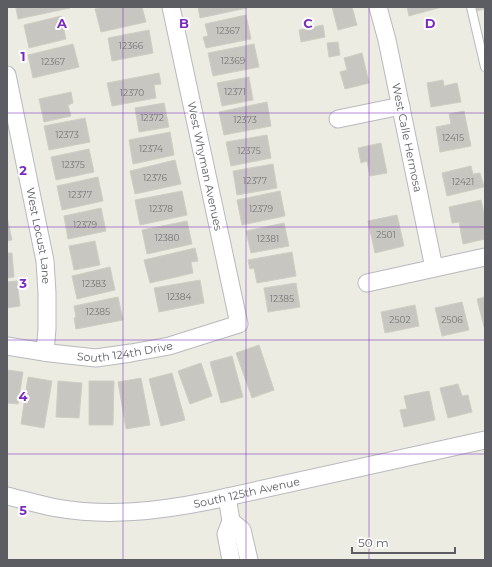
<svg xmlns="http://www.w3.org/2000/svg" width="492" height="567" font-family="Montserrat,sans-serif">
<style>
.building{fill:#c8c6c0;stroke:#d0cec2}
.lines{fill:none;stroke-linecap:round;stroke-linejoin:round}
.service-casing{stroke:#b8b9be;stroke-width:10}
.minor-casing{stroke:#b8b9be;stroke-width:19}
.service{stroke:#fff;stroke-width:8}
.minor{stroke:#fff;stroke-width:17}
.grid{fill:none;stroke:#7b2cbf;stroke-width:1;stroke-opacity:0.55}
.labels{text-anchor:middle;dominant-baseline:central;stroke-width:4;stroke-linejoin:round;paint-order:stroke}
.number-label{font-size:9px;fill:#76777a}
.street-label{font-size:11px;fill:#5b5d62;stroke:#fff}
.grid-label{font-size:13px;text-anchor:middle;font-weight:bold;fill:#7b2cbf;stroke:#fff;stroke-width:4;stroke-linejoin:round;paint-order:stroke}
</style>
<rect width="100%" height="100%" fill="#ecece3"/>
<!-- building -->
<g class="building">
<polygon points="19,7 70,7 70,8 18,19 16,8"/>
<polygon points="104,7 142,7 146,22 101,32 95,9"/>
<polygon points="198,7 247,7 247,8 200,18"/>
<polygon points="332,7 352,7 357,25 338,30"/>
<polygon points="407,7 442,7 409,16"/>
<polygon points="475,7 485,7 485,9 476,11"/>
<polygon points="246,15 251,39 206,48 203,37 208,36 205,24"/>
<polygon points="61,16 66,39 29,48 24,25"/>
<polygon points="323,25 325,37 301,42 299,30"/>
<polygon points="149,30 153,53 112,61 108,38"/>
<polygon points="338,42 340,55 329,57 327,43"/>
<polygon points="73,44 79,67 33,78 28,55"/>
<polygon points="254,44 259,67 213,76 208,53"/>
<polygon points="362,53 369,83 345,89 340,72 347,70 344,58"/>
<polygon points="159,73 161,84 154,85 156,98 112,106 107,83"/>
<polygon points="249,77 253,100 222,106 217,83"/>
<polygon points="443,80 444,86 457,83 461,102 431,107 427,83"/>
<polygon points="71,92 73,103 68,105 71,116 44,122 39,99"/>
<polygon points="267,102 271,126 224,135 219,112"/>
<polygon points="164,103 169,127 139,132 135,108"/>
<polygon points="464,111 471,146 440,152 436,127 451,124 449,114"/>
<polygon points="85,118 90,142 49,150 44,126"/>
<polygon points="170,132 174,155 133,164 129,140"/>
<polygon points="267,135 271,158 231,166 226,142"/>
<polygon points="381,143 387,173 370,176 367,161 361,163 358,148"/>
<polygon points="89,149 94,172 56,180 51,157"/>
<polygon points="175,160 181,184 135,194 130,171"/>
<polygon points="273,164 277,188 237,195 233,171"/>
<polygon points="471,166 473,174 480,173 484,187 447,196 442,173"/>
<polygon points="98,177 103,201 62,210 57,186"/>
<polygon points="182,191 187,215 140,225 135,200"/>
<polygon points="280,191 285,216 242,225 237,200"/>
<polygon points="481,200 485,217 485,239 463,244 459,222 452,223 449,207"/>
<polygon points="101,208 106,231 68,239 64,216"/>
<polygon points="397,215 404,246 375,253 368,221"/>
<polygon points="7,217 12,240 7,241"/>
<polygon points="187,221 192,244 147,254 142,230"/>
<polygon points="284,223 289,246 251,253 246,231"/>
<polygon points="95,241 100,265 74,270 69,246"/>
<polygon points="195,248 198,261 191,262 193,273 150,283 144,260"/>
<polygon points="292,252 296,276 257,283 254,268 250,269 248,260"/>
<polygon points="7,253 12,253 14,277 7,278"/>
<polygon points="110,267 115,290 77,299 72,276"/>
<polygon points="200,280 204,303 159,312 154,288"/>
<polygon points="17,281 20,306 7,308 7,282"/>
<polygon points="296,283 300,307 268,312 264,288"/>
<polygon points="118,297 123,320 76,329 74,318 76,317 74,306"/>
<polygon points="485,297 485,326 484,327 477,299"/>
<polygon points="462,302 469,330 442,336 435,308"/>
<polygon points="415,305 419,326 385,333 381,312"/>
<polygon points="259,345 274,390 252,398 236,353"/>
<polygon points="232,356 243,397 221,403 210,362"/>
<polygon points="201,363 212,396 190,404 178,371"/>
<polygon points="7,370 23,372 18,404 7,403"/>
<polygon points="172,373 185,420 161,426 149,379"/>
<polygon points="28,377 52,381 44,428 21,424"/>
<polygon points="141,378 150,425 126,429 118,382"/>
<polygon points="58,381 82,383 79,418 56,417"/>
<polygon points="89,381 114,381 113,425 89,425"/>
<polygon points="458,384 462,396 468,395 472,412 448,418 440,388"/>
<polygon points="429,391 435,420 404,427 400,410 407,409 404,396"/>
</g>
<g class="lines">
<!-- service casing -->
<g class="service-casing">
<polyline id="service" points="471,7 485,67"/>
</g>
<!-- minor casing -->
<g class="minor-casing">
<g id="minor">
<path id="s1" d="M378,7L387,40L434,268"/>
<path id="s2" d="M7,75L45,261L47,293V329L45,352"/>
<polyline points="338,119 401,106"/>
<polyline points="367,283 485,257"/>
<path id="s3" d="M7,346L50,353L96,358L131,353L169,346L239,324L171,7"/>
<path id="s4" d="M7,496C24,500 40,505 57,508C108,517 159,511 209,501L485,440"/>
<polyline points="227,497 231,521 226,534 231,560"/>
<polyline points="231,521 242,530 249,560"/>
</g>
</g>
<!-- service -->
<use href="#service" class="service"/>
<!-- minor -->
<use href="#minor" class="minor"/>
</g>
<!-- grid -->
<path class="grid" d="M123,7V560M246,7V560M369,7V560M7,113H485M7,227H485M7,340H485M7,454H485"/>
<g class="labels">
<!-- number labels -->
<g class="number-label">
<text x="228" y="30">12367</text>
<text x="131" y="45">12366</text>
<text x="233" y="60">12369</text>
<text x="53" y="61">12367</text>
<text x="235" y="91">12371</text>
<text x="132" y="92">12370</text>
<text x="152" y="117">12372</text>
<text x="245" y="119">12373</text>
<text x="67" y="134">12373</text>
<text x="453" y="137">12415</text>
<text x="151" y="148">12374</text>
<text x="249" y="150">12375</text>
<text x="73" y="164">12375</text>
<text x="155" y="177">12376</text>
<text x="255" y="180">12377</text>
<text x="463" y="181">12421</text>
<text x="80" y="194">12377</text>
<text x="161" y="208">12378</text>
<text x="261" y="208">12379</text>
<text x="85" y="224">12379</text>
<text x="386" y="234">2501</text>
<text x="167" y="237">12380</text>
<text x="268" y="238">12381</text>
<text x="94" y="283">12383</text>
<text x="179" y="296">12384</text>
<text x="282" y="298">12385</text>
<text x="98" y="311">12385</text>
<text x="400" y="319">2502</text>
<text x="452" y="319">2506</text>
</g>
<!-- street labels -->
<g class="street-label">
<text stroke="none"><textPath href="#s1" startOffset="134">West Calle Hermosa</textPath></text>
<text transform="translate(205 166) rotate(78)">West Whyman Avenues</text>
<text stroke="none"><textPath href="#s2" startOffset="164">West Locust Lane</textPath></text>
<text stroke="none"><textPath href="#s3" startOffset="119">South 124th Drive</textPath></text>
<text stroke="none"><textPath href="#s4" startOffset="243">South 125th Avenue</textPath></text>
</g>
</g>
<g class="grid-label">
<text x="62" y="28">A</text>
<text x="184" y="28">B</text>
<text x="308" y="28">C</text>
<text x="430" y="28">D</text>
<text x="23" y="61">1</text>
<text x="23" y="175">2</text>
<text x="23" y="288">3</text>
<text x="23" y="401">4</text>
<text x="23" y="515">5</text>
</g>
<!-- border -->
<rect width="492" height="567" fill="none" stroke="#5b5d62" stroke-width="16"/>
<!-- scale -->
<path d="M352 547v6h103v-6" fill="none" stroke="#5b5d62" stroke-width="2"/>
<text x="358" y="547" font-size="12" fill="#5b5d62" stroke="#ffffff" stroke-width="3" paint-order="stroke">50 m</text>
</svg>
